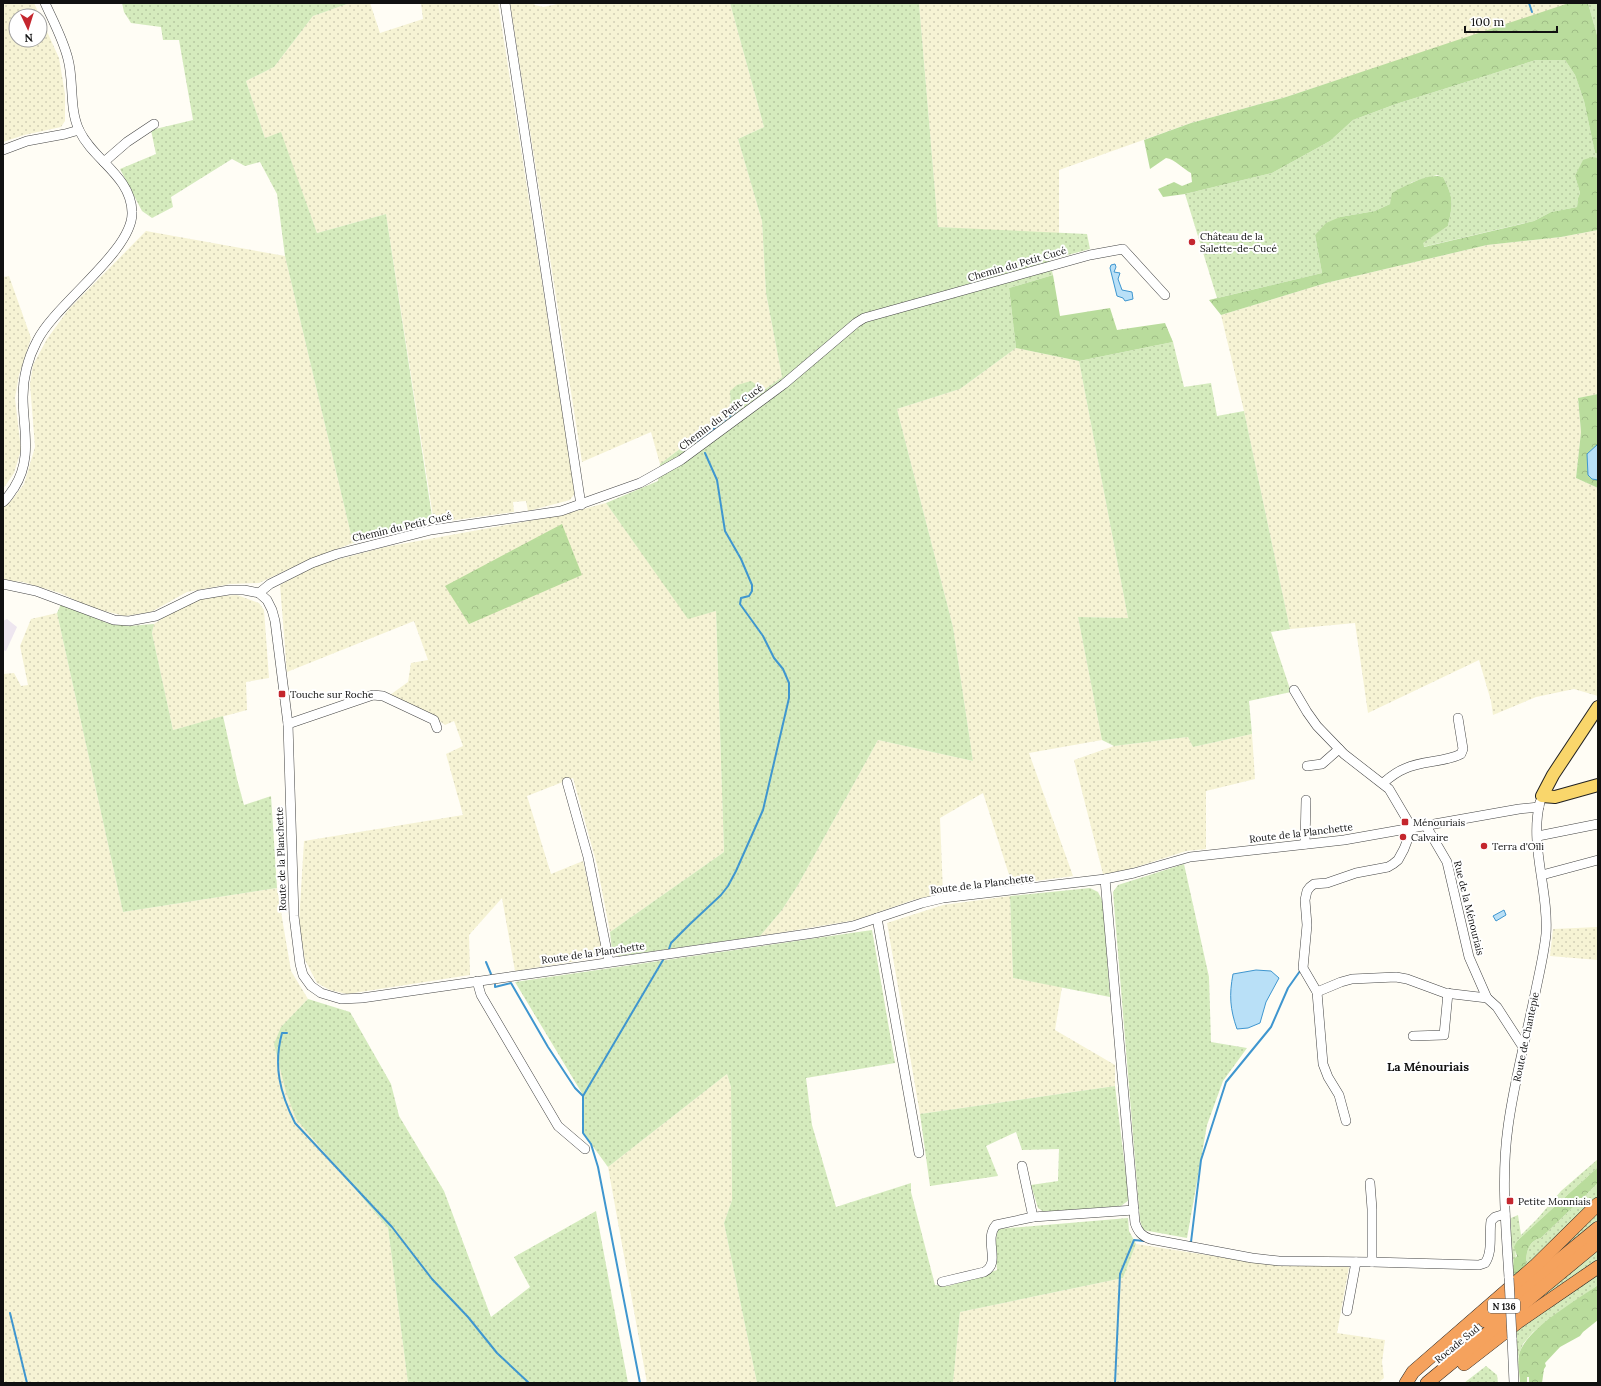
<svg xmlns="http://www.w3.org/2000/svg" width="1601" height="1386" font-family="Lora,serif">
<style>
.industrial{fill:#eee6ef}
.farmland{fill:url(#farmland-dots);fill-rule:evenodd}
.grass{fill:url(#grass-dots)}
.forest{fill:url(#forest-crowns)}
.water{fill:#b9e0f7;stroke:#3f96cf}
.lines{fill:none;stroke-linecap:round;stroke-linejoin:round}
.stream{stroke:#3f96cf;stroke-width:2}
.minor-casing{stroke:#444;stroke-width:10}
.major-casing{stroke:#222;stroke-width:14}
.highway-casing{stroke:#222;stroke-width:14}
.minor{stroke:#fff;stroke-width:9}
.major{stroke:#f9d66b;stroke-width:12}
.highway{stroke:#f5a25d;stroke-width:13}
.minor-bridge-casing{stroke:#444;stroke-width:10;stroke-linecap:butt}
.minor-bridge{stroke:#fff;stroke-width:9}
.poi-dot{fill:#c4262e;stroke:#fff;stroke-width:1.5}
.labels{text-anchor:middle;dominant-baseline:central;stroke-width:4;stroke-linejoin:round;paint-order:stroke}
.shield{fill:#fff;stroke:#585858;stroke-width:1}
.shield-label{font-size:9px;font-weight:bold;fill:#111}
.poi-label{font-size:10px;fill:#111;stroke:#fff;text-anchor:start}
.street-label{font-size:10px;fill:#111;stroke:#fff}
.quarter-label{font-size:12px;font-weight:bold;fill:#111;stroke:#fff}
</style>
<defs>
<pattern id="farmland-dots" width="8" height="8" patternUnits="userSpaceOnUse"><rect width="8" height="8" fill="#f6f3d4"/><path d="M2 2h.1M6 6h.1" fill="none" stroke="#d2cfb5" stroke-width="1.8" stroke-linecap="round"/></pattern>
<pattern id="grass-dots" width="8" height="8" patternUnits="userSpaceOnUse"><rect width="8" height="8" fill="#d5ebbd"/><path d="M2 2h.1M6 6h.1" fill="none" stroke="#b6c8a1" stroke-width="1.8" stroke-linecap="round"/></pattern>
<pattern id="forest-crowns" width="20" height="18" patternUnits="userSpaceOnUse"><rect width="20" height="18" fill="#b9dc9c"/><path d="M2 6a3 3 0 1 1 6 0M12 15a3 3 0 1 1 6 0" fill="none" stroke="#9ebc85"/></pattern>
</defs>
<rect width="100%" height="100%" fill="#fffdf5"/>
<!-- industrial -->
<polygon class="industrial" points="7,619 17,627 6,651 3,650 3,621"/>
<!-- farmland -->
<g class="farmland">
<path d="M3,3H34L59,58L65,94V121L61,127L24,135L3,142ZM16,16H40V40H16Z"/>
<polygon points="350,3 370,3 380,33 423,19 421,3 498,3 575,493 570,500 528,511 526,501 513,502 514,512 434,523 386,214 317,233 281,133 265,138 246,81 274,67 313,16"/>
<polygon points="510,3 533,3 535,5 543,7 562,3 730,3 764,127 738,139 762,221 766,293 782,377 764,390 730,391 731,410 660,464 651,432 582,462"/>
<polygon points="919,3 1569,3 1570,4 1286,97 1191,123 1059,170 1059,234 938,227"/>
<polygon points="1598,230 1598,394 1578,398 1581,432 1576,478 1598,488 1598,696 1574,689 1536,697 1493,715 1491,701 1479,660 1368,713 1355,623 1290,629 1244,411 1221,315 1326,283 1487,245 1561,237"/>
<polygon points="146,231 285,256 353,543 310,559 259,583 230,584 187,592 151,612 125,616 92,608 60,593 23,582 3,580 3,508 12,500 24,484 35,447 30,384 33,365 47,339 68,310"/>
<polygon points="9,276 31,338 19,375 15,398 21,450 14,473 3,489 3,277"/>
<polygon points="1016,348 1079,361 1128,618 1078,617 1102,740 1029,753 1073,876 1012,884 983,793 940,818 943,893 913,900 856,920 760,936 782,910 798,885 878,740 973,761 953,627 897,409 960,389"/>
<polygon points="606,503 688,618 716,611 724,852 610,932 597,865 573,778 527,796 551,874 583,861 602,946 601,957 515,971 502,898 469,935 470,975 347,994 330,990 317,983 305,960 299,923 304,841 463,815 446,754 463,746 454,721 445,725 429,713 390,695 408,682 411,663 428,660 414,621 287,672 280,585 317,565 385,547 561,515"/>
<polygon points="237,595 259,603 264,610 269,678 246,682 247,710 173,730 152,633 154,624 166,616 203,597"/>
<polygon points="57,613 123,912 277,888 291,971 308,999 281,1027 296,1119 388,1228 408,1383 3,1383 3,674 14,673 21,686 28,685 20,646 31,619"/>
<polygon points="1252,734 1255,779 1206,791 1206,849 1186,851 1124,871 1103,874 1074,760 1114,746 1188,737 1193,747"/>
<polygon points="1010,896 1013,978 1062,987 1055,1030 1115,1065 1115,1086 920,1114 887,923 943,905"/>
<polygon points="1598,927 1598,960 1550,956 1553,929"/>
<polygon points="727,1074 731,1087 732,1200 724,1223 757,1383 647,1383 608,1167"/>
<polygon points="1136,1244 1271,1265 1349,1267 1337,1333 1385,1340 1382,1362 1384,1378 1378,1383 953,1383 960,1312 1123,1278"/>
</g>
<!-- grass -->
<g class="grass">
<polygon points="122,3 350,3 313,16 274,67 246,81 265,138 281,132 317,233 386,214 433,523 353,543 285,256 277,194 260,162 245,166 232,159 171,197 173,207 152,218 142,211 120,169 156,154 151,130 193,120 179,40 163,40 161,27 131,23 124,12"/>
<polygon points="730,3 919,3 938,227 1087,234 1090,249 1049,260 1053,275 1009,288 1016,348 960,389 897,409 953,627 973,761 878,740 798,885 782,910 760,936 619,956 612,951 610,932 724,852 716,611 688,619 606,503 658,481 660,464 731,410 730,391 737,385 751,381 764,390 782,377 766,293 762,221 738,139 764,127"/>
<polygon points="1588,3 1598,3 1598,45 1597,35"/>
<path d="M1536,60H1565L1575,75L1584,101L1595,153L1598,154V158L1575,176L1580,193L1578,198L1577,207L1551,212L1534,221L1423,247L1422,243L1448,226C1453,203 1454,198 1443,177L1437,175L1412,182L1390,204L1375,211L1340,217L1315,235L1322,273L1217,298L1185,194L1272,173L1330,141L1353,120L1396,104Z"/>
<polygon points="1173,342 1184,387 1211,383 1217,416 1244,411 1290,629 1271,632 1291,692 1249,701 1252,734 1193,747 1188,737 1114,746 1102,740 1078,617 1128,618 1079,361"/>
<polygon points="61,604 107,623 129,626 154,624 152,633 173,730 223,716 237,779 244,805 271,796 277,888 123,912 57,613"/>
<polygon points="1184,864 1209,977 1211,1042 1247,1048 1223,1081 1207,1125 1187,1238 1143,1230 1140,1220 1113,892 1118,885"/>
<polygon points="1090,888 1098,892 1103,902 1110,997 1013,978 1010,896"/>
<polygon points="872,930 895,1063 806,1078 812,1125 836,1207 911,1183 911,1192 935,1285 949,1286 997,1270 995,1245 998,1229 1128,1218 1129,1231 1136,1244 1123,1278 960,1312 953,1383 757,1383 724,1223 732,1200 731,1087 727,1074 608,1167 583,1133 583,1095 515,982"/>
<polygon points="308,999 350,1012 391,1084 399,1116 444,1191 491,1317 530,1287 514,1257 596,1211 628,1383 408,1383 388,1228 296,1119 286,1092 274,1044 281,1027"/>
<polygon points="1115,1086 1129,1200 1121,1206 1044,1212 1038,1208 1031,1185 1058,1181 1059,1149 1022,1150 1016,1132 986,1146 998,1176 930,1186 920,1114"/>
<path d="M1598,1159V1167L1517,1241C1513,1251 1519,1262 1513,1275L1511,1260V1218L1518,1215L1521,1235L1538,1218L1561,1191Z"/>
<path d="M1598,1183V1198L1526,1266C1526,1255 1527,1241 1541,1238Z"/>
<polygon points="1598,1207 1598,1220 1568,1245 1528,1275"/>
<polygon points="1598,1250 1598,1263 1515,1317"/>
<polygon points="1598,1271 1598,1285 1533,1332 1523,1344 1518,1357 1516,1331"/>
<polygon points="1486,1366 1497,1375 1498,1383 1464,1383"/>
</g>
<!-- forest -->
<g class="forest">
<path d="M1569,3H1588L1597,35L1598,45V154L1595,153L1584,101L1575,75L1565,60H1536L1396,104L1353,120L1330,141L1272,173L1185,194L1163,197L1158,189L1174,182L1182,186L1192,182L1191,173C1183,169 1175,159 1166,158L1150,169L1144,140L1191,123L1286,97Z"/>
<path d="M1592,157L1598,158V230L1561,237L1487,245L1326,283L1221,315L1209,300L1322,273L1315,235L1326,223L1340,217L1375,211L1390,204L1392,193C1405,186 1429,172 1443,177C1454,198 1453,203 1448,226L1423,243L1424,247L1534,221L1551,212L1577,207L1578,198L1580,193L1575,176L1583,160Z"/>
<polygon points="1053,275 1060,316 1110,308 1117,330 1165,323 1173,342 1079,361 1016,348 1009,288"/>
<polygon points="1598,394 1598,488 1576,478 1581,432 1578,398"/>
<polygon points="562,524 582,575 469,624 445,586"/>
<path d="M1598,1167V1183L1541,1238C1527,1241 1526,1255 1526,1266L1513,1276L1514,1259L1517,1256L1514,1247L1517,1241Z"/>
<path d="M1598,1285V1320L1583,1332L1580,1336L1560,1347L1545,1363L1546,1366L1544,1369L1542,1383H1529V1377H1527V1383H1520C1520,1375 1517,1363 1519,1355C1525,1329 1576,1301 1598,1285Z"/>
</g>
<!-- water -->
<g class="water">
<polygon points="1115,264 1116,267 1114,272 1120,273 1118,279 1122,290 1132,292 1133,299 1125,301 1123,298 1117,296 1110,268 1111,265"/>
<polygon points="1598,444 1598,480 1592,479 1588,475 1587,454"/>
<polygon points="1504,910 1506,915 1496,921 1493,916"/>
<path d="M1256,970L1271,971L1279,978L1266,1002L1260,1023L1248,1028L1237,1029C1230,1009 1229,995 1233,974Z"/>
</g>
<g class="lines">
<!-- stream -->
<g class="stream">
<polyline points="1529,3 1532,12"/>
<polyline points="698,441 740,408 747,395"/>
<polyline points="669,949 671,943 690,924 721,895 728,886 736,871 763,810 789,698 789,683 783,669 774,658 763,636 740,604 741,598 749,596 752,591 752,585 741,559 725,531 717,480 705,453"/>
<polyline points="486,962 491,974"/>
<polyline points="495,984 495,987 511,983 548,1047 575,1088 583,1096"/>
<path d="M287,1033H282C273,1066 280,1093 295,1123L392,1227L432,1279L468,1317L497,1353L529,1383"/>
<polyline points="1189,1242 1191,1242 1201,1160 1226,1082 1271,1027 1288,988 1300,971"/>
<polyline points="10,1313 27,1383"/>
<polyline points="640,1383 598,1167 591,1144 583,1133 583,1096 663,960"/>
<polyline points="1115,1383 1120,1274 1134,1240 1144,1241"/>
</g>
<!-- minor casing -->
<g class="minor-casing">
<g id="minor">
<polyline points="505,3 581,505"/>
<polyline points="3,150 27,141 65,134 79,130"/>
<polyline points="104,162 127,142 154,124"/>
<path d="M3,502C8,498 10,493 14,488C33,458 23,429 23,397C23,378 28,358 37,341C55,304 134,250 132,212C131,176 93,160 79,130C69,108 74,82 68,59C63,39 53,21 45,3"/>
<polyline points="3,584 36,591 114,620 129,621 156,616 199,595 229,590 244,590 259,593 267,600 272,610 275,621 288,724 294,916 300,964 303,975 311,986 321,993 341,999 362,998 814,933 853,926 922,903 943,898 1105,879 1134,873 1190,857 1344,840 1519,809 1539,807"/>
<polyline points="259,593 270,584 312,563 337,554 431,530 561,511 640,483 681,460 784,384 856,323 864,318 1090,255 1123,249 1165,295"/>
<polyline points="1294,690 1307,712 1317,726 1344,754 1389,789 1412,828"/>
<polyline points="288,724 373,695 383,696 434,720 437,728"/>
<polyline points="1307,766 1322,764 1339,749"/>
<polyline points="567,782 588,857 609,962"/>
<path d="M1383,783C1389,778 1396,772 1404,769C1422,760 1443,763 1461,754L1463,749L1458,718"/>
<polyline points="1426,826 1447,862 1469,957 1487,998"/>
<polyline points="1538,836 1598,824"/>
<polyline points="1305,844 1306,800"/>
<polyline points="1542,875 1598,860"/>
<path d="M1105,879L1135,1223C1138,1232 1142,1236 1150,1239L1252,1258L1279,1261L1372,1262"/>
<polyline points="877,918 919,1153"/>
<polyline points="477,981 481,995 558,1126 585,1149"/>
<polyline points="1317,992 1341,982 1352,979 1396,977 1407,979 1445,993 1487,998 1497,1007 1521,1044 1524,1046"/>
<polyline points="1413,1036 1444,1035 1448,993"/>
<polyline points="1346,1121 1339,1095 1328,1077 1323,1064 1317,992 1303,968 1307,925 1305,900 1307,891 1310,887 1314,884 1327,883 1356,873 1388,867 1393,864 1398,860 1404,849 1412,828"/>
<polyline points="1022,1166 1033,1217 1134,1210"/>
<path d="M1370,1183L1372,1209V1262L1479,1265L1485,1263C1493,1252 1489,1234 1491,1221L1495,1217L1505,1214"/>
<path d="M1509,1278C1506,1227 1501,1177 1508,1127C1514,1082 1526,1038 1535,994C1539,974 1544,954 1546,934C1549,890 1529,845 1540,802"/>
<path d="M942,1282L984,1272C1002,1263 983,1240 996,1225L1033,1217"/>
<polyline points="1347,1311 1356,1262"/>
<polyline points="1512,1338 1514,1383"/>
</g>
</g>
<!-- major casing -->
<g class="major-casing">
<polyline id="major" points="1598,707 1553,775 1542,796 1555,797 1598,785"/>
</g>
<!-- highway casing -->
<g class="highway-casing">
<g id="highway">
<polyline points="1485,1321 1598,1228"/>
<polyline points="1464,1364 1518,1322 1598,1267"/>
<polyline points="1406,1383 1413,1372 1536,1265 1598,1204"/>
<polyline points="1427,1383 1598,1242"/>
</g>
</g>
<!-- minor -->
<use href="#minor" class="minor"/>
<!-- major -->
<use href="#major" class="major"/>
<!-- highway -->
<use href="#highway" class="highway"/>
<!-- minor-bridge casing -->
<g class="minor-bridge-casing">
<polyline id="minor-bridge" points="1509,1278 1512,1338"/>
</g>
<!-- minor-bridge -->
<use href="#minor-bridge" class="minor-bridge"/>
</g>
<!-- markers -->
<g class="poi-dot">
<circle cx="1192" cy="242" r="4"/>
<rect x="278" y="690" width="8" height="8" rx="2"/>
<rect x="1401" y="818" width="8" height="8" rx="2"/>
<circle cx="1403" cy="837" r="4"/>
<circle cx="1484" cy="846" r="4"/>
<rect x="1506" y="1197" width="8" height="8" rx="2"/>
</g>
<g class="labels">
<!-- shield labels -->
<rect class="shield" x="1488" y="1299" width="32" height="14" rx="3"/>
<g class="shield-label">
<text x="1504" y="1306">N 136</text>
</g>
<!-- poi labels -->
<g class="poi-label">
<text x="1200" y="236">Château de la<tspan x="1200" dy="12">Salette-de-Cucé</tspan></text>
<text x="290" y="694">Touche sur Roche</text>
<text x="1413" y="822">Ménouriais</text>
<text x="1411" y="837">Calvaire</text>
<text x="1492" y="846">Terra d'Oïli</text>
<text x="1518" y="1201">Petite Monniais</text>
</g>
<!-- street labels -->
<g class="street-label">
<text transform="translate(1017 264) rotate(-16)">Chemin du Petit Cucé</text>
<text transform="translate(721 417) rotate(-37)">Chemin du Petit Cucé</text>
<text transform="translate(402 527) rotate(-13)">Chemin du Petit Cucé</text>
<text transform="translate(1301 833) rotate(-7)">Route de la Planchette</text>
<text transform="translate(281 859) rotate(-92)">Route de la Planchette</text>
<text transform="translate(982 884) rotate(-7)">Route de la Planchette</text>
<text transform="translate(1469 908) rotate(76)">Rue de la Ménouriais</text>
<text transform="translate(593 953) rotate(-8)">Route de la Planchette</text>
<text transform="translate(1526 1037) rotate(-78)">Route de Chantepie</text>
<text transform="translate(1457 1344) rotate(-39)">Rocade Sud</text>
</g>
<!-- quarter labels -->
<g class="quarter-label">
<text x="1428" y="1066">La Ménouriais</text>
</g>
</g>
<!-- border -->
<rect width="1601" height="1386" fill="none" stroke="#111111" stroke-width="8"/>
<!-- north arrow -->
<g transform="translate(28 28) rotate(176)"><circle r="19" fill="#ffffff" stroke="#a0a0a0"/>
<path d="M0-3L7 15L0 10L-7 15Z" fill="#c4262e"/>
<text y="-6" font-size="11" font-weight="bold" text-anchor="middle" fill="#111111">N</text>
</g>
<!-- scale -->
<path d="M1465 26v6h92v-6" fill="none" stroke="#111111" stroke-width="2"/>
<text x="1471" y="26" font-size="12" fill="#111111" stroke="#ffffff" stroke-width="3" paint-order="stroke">100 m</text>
</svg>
